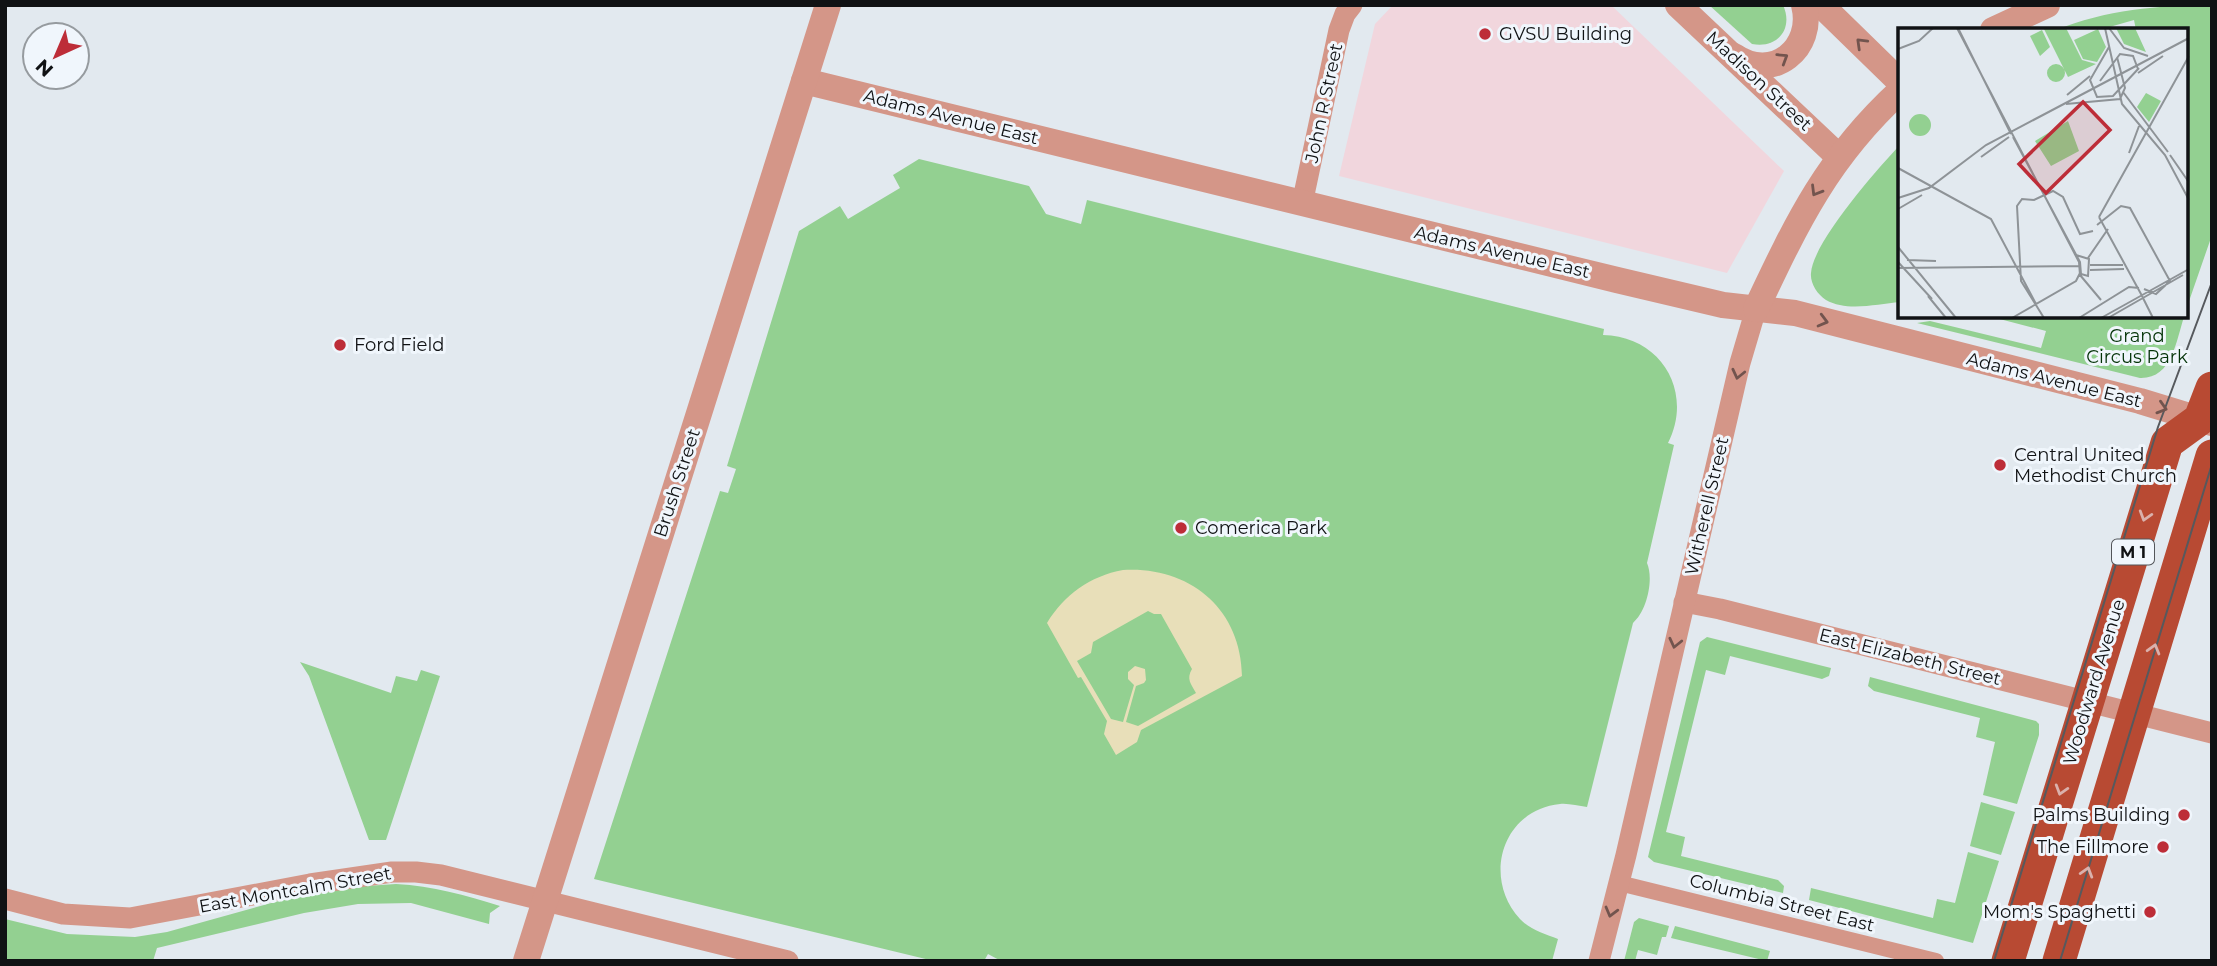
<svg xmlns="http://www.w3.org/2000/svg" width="2217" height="966" font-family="Montserrat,sans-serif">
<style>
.education{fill:#f1d6dd}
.green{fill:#93d091}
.sand{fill:#e8dfb9;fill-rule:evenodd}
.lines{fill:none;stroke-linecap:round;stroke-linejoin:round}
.pedestrian{stroke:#d49688;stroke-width:16}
.minor{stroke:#d49688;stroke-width:21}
.tertiary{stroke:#d49688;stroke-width:26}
.primary{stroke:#b84a33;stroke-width:33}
.tram{stroke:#56595d;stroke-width:2}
.oneway{stroke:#72544e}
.oneway2{stroke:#dab1ac}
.poi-dot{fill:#bd2d38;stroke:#f0f6fc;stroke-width:2.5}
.labels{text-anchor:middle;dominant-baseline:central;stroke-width:6;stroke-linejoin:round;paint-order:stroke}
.shield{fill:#f0f6fc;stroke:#53565a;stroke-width:2}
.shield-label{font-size:16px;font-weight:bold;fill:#101214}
.poi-label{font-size:18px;fill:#101214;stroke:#f0f6fc;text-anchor:start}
.street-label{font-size:18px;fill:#101214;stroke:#f0f6fc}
.park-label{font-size:18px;fill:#033307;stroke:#f0f6fc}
.inset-road{fill:none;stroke:#8e9397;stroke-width:2}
.view{fill:#bd2d38;fill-opacity:0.15;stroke:#bd2d38;stroke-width:3.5}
.inset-edge{fill:none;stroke:#101214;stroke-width:3.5}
</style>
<rect width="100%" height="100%" fill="#e2e9ef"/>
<!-- education -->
<polygon class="education" points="1393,5 1611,5 1784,171 1727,273 1339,176 1375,24"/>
<!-- green -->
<g class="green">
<path d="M1709,5H1783C1794,29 1777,49 1752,44Z"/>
<path d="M2212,5V235L2187,307V30H2136L2134,20L2099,30H2056C2105,10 2159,5 2212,5Z"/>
<path d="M1900,145V302C1877,304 1847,312 1826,300C1817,294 1810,283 1811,273C1813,242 1878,168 1900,145Z"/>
<path d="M919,159L1029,186L1046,214L1081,224L1087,200L1604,329L1603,335C1661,336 1694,392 1668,443L1674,445L1647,563C1654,579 1647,611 1633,623L1587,807C1578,806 1568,803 1560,804C1502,810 1482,878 1520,919C1530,930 1545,934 1558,939L1552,961H1001L988,954L984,961H934L594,879L720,491L728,493L736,469L727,466L799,231L840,206L848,219L900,188L893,175Z"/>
<path d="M1992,317H2184C2176,341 2172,379 2140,378L1917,323L1930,321L2041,348L2046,331Z"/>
<polygon points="1707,637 1831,668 1829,676 1822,679 1730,656 1725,675 1706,670 1666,832 1685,837 1681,856 1778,880 1784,886 1783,893 1654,862 1648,857 1700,642"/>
<polygon points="300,662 391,693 396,676 417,681 421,670 440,676 386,840 369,840 309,676"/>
<polygon points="1870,677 2036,721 2039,724 2039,735 2017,804 1983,795 1995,742 1976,737 1980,718 1874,691 1868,686"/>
<polygon points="1981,802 2015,812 2001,855 1970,846"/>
<polygon points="1968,852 1999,861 1973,943 1809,900 1811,888 1933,918 1937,899 1955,903"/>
<path d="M396,884C433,886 465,895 500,906L490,913L489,924L411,903L358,904L304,913L157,948L153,961H5V919L67,934L135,937L167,932L322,889Z"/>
<polygon points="1639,918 1669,926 1666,937 1662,937 1657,955 1638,950 1635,961 1624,961 1634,922"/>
<polygon points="1675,926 1770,951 1767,961 1671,938"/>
</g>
<!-- sand -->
<path class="sand" d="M1123,570C1189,566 1241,608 1242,676L1141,730L1137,742L1116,755L1104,734L1107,721L1081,677L1078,678L1047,623C1064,595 1090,576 1123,570ZM1148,611L1154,614H1161L1192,669C1186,679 1191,684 1196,693L1138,726L1126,722L1136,686L1144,683L1146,680L1145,669L1135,666L1128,672V679L1134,685L1123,722L1111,719L1077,661L1091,653L1093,642Z"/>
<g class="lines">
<!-- pedestrian -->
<polyline class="pedestrian" points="1619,883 1936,961"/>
<!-- minor -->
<g class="minor">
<polyline points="1302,204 1339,30 1345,14 1352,5"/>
<polyline points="1684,602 1720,609 2212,733"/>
<polyline points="5,899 63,914 130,918 310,884 392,872 416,872 441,875 788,961"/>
<polyline points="1599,961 1626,855 1740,363 1756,309"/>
</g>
<!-- tertiary -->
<g class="tertiary">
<polyline points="1678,5 1839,157"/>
<polyline points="1821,5 1900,82"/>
<polyline points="1993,30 2047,5"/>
<path d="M1734,56C1773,83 1815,48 1804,5"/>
<polyline points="804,81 1617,280 1723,305 1795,313 2140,401 2212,423"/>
<path d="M1756,309C1797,222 1828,157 1900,91"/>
<polyline points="526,961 828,5"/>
</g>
<!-- primary -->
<g class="primary">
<polyline points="2008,961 2167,443 2200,419 2212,388"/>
<polyline points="2059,961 2212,456"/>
</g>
<!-- tram -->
<g class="tram">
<polyline points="1994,961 2158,427 2212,282"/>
<polyline points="2060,961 2212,464"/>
</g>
</g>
<!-- one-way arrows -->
<defs><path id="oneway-chevron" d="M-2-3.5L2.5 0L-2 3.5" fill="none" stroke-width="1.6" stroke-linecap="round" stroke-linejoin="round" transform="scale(1.75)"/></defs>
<g class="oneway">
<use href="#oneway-chevron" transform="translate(1861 43) rotate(-136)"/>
<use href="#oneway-chevron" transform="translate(1783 58) rotate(-32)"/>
<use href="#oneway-chevron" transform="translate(1816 191) rotate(121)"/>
<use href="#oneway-chevron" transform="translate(1823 321) rotate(15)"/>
<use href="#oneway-chevron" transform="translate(1738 374) rotate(103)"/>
<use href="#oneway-chevron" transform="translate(2162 408) rotate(17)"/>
<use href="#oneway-chevron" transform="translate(1675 643) rotate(103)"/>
<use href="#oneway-chevron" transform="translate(1611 912) rotate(105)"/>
</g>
<g class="oneway2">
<use href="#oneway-chevron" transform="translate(2145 516) rotate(107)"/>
<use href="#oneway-chevron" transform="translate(2154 649) rotate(-74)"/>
<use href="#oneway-chevron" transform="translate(2061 790) rotate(107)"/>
<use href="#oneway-chevron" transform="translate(2087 872) rotate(-73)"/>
</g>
<!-- markers -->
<g class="poi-dot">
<circle cx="1485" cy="34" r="7"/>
<circle cx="340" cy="345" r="7"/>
<circle cx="2000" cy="465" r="7"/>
<circle cx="1181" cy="528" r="7"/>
<circle cx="2184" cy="815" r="7"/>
<circle cx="2163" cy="847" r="7"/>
<circle cx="2150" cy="912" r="7"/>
</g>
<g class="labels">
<!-- shield labels -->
<rect class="shield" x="2112" y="539.5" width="42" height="25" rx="5"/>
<g class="shield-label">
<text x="2133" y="552">M 1</text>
</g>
<!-- poi labels -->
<g class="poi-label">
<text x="1499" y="34">GVSU Building</text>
<text x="354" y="345">Ford Field</text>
<text x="2014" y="455">Central United<tspan x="2014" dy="21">Methodist Church</tspan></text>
<text x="1195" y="528">Comerica Park</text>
<text x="2170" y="815" text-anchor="end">Palms Building</text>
<text x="2149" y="847" text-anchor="end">The Fillmore</text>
<text x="2136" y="912" text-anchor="end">Mom's Spaghetti</text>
</g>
<!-- street labels -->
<g class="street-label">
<text transform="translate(1759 81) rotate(43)">Madison Street</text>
<text transform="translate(1324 103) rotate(-78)">John R Street</text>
<text transform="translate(951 117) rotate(14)">Adams Avenue East</text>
<text transform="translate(1502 252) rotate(13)">Adams Avenue East</text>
<text transform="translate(2054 380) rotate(14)">Adams Avenue East</text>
<text transform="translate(677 483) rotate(-72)">Brush Street</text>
<text transform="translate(1707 506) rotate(-77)">Witherell Street</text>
<text transform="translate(1910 657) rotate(14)">East Elizabeth Street</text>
<text transform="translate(2094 682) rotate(-73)">Woodward Avenue</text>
<text transform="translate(295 890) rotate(-10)">East Montcalm Street</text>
<text transform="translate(1782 903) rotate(14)">Columbia Street East</text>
</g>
<!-- park labels -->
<g class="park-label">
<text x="2137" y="336">Grand<tspan x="2137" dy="21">Circus Park</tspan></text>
</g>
</g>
<!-- overview -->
<g transform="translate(1898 28)">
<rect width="290" height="290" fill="#e2e9ef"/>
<path d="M168,0L184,32L198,36L170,49L146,1ZM218,0H237L248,24L226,16ZM200,1L208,19L199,34L185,31L176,12ZM144,2L152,19L142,28L132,8ZM149 45a9 9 0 1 1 18 0a9 9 0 1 1-18 0ZM248,65L263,73L251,94L239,79ZM11 97a11 11 0 1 1 22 0a11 11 0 1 1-22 0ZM170,93L181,123L153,138L137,113Z" fill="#93d091"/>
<path class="inset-road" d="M59,0L181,234L182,247L203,272M60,0L113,106M207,0L224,76L267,127L291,172M211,0L226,20L250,28M211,19L192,52L199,69L215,68L241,40M0,21L21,13L35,0M240,45L265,28M202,53L222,26L235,28L240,41M225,64L270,124M169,67L192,48M168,76L222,71L227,60L219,29M115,109L182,234L183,246L190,248L191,231L178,227M231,125L241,98M272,127L290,153M83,129L111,109M0,140L93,191L138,276M0,170L31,160L88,117L291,10M0,181L24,167M201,189L291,28M201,189L243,266M199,197L223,178L232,180L272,253L258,266L246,261M0,219L58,290M190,230L210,201M9,232L38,233M0,234L34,271M192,237H225M0,240L182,238M192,242L226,241M243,266L255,290M30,268L48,290M114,290L178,253L182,245M146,290L123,253L119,178L124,171L136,172L155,163L165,169L182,206L195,203M181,290L231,259L241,260M203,290L291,241M210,290L285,247"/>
<path class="view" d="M185,74L212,102L148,165L121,136Z"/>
<rect width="290" height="290" class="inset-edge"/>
</g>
<!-- border -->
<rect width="2217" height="966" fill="none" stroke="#101214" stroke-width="14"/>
<!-- north arrow -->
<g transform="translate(56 56) rotate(224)"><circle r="33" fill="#f0f6fc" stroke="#969b9f" stroke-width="2"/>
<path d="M0-5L12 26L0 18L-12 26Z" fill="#bd2d38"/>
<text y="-10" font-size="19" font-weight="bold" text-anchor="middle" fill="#101214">N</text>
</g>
</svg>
